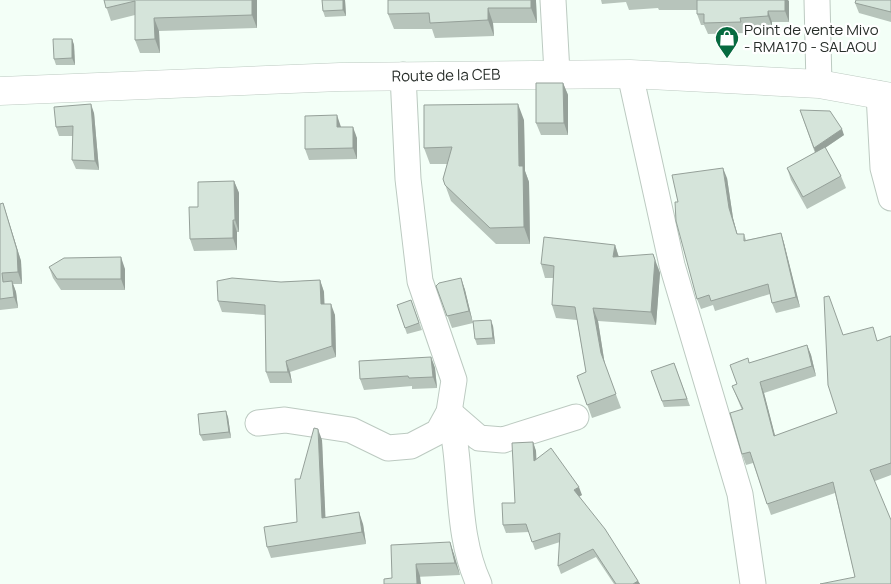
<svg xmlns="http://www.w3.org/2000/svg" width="891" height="584" font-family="Manrope,sans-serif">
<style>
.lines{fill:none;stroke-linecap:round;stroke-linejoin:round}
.minor-casing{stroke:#bccac1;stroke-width:27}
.secondary-casing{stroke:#bccac1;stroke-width:29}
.minor{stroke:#fff;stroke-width:25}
.secondary{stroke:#fff;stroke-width:28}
.wall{fill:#b7c4bb}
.shaded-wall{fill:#95a099}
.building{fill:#d5e4da;stroke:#95a099}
.labels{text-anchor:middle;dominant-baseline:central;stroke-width:4.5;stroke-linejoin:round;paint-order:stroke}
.poi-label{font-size:15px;fill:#272d29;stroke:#fff;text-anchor:start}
.street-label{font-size:15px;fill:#272d29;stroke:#fff}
</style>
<rect width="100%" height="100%" fill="#f3fff7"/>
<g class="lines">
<!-- minor casing -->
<g class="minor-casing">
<g id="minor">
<polyline points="553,0 557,73"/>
<polyline points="817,0 819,84"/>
<polyline points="630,74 672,265 740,494 753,584"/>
<polyline points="879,94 883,168 891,198"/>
<polyline points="258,423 285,420 351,430 388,448 411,446 438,432 449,412 454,380 420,281 408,179 403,75"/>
<path d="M479,584C454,530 464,469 449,412L479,438L503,440L576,417"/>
</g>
</g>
<!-- secondary casing -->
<g class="secondary-casing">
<polyline id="secondary" points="0,91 340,77 630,74 819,84 891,97"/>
</g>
<!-- minor -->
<use href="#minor" class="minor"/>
<!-- secondary -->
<use href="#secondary" class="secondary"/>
</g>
<!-- wall -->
<g class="wall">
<polygon points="104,0 257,0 257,28 159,31 160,53 140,53 135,40 135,15 111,21"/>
<polygon points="322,0 345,0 346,16 325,17 323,11"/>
<polygon points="388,0 536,0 537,23 493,23 494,36 435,38 432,29 394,29 388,14"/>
<polygon points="601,0 788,0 789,22 772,22 772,27 744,29 745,33 708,34 704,25 701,25 697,14 697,10 659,10 658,8 629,10 626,2 602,4"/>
<polygon points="891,0 891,22 859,13 855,3"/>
<polygon points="72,39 74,45 75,65 56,65 54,59"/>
<polygon points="563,83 568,95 568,135 541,135 536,123"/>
<polygon points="800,110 844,135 825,148 841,176 846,188 807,209 791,180 787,168 815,153"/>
<polygon points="94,113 99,170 76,169 72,160 73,136 59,136 56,127"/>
<polygon points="524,120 525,171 529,182 530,244 496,244 451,201 443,179 447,164 430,164 424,148"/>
<polygon points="341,127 357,138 357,159 309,160 305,149"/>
<polygon points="727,178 733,218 737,234 744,234 746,240 781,233 784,243 800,307 776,313 772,303 770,294 715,311 713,305 701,309 697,299 678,202"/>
<polygon points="234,181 239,193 239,232 237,232 237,250 194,251 190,239 198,207"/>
<polygon points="3,203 21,261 22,284 13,284 16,292 18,308 0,310 0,204"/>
<polygon points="615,245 619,257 658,268 660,273 656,325 598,321 605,365 621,408 592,418 577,376 586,372 577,320 556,318 552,305 553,278 545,278 541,264"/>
<polygon points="49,267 125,269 125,290 61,290 53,278"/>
<polygon points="461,278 465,290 473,323 493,326 495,344 477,345 475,339 473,323 452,328 436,286"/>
<polygon points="320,280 324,292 324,304 335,315 336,357 290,372 292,383 270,383 266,372 265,315 222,312 218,301 281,282"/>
<polygon points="411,300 422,330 407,334 397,305"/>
<polygon points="843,335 878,341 891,336 891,475 875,481 855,577 835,493 771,515 753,463 746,465 742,454 742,410 732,386 737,384 749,363 807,345 811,355 816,376 764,393 775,436 837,413"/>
<polygon points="431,357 435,368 437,388 412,389 412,386 364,390 360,379"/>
<polygon points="674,363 690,406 664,407 651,371"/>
<polygon points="228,417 231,438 203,441 200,435"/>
<polygon points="322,440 325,517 363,524 366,544 271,558 267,547 297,522 300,479"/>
<polygon points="533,442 536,451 536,459 582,495 579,496 638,581 640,584 614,584 596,557 561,574 558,566 560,542 535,550 529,532 506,533 503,525 515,503"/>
<polygon points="450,542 460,575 392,578"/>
</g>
<!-- shaded-wall -->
<g class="shaded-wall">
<polygon points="252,0 257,0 257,28 252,15"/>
<polygon points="343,0 345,0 346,16 343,10"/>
<polygon points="531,0 536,0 536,2 537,23 531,8"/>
<polygon points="785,0 788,0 789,1 789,22 785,11"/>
<polygon points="488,8 493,23 494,36 488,20"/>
<polygon points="768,11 772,22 772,27 768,16"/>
<polygon points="154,18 159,31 160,53 155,39"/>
<polygon points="72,39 74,45 75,65 72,58"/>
<polygon points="563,83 568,95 568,135 564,123"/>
<polygon points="91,104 94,113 99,170 95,161"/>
<polygon points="518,104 524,120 525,171 529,182 530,244 524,227 519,166"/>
<polygon points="337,115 341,127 341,138 337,127"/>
<polygon points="353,127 357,138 357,159 353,148"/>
<polygon points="842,129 844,135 816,154 814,148"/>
<polygon points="723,168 727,178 733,218 740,244 729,208"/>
<polygon points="234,181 239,193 239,232 235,220"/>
<polygon points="3,203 21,261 22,284 18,272"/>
<polygon points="233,220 237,232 237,250 233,238"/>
<polygon points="781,233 784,243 800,307 796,297"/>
<polygon points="615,245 619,258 613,257"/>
<polygon points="653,254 660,273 656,325 651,312"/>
<polygon points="121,257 125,269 125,290 121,279"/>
<polygon points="461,278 465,290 473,323 469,311"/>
<polygon points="320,280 324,292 325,315 321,304"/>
<polygon points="12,281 16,292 18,308 14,297"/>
<polygon points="331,304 335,315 336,357 332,346"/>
<polygon points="593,308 598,321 605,366 601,353"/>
<polygon points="491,320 493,326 495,344 493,338"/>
<polygon points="807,345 811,355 816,376 812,366"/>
<polygon points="431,357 435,368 437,388 433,377"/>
<polygon points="286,361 290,372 292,383 288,372"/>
<polygon points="760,382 764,393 778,447 774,436"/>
<polygon points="226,411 228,417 231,438 229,432"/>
<polygon points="318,429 322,440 326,529 322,518"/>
<polygon points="533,442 536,451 537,469 534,461"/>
<polygon points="579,487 582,495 577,498 574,490"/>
<polygon points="359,512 363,524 366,544 362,532"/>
<polygon points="450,542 454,554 460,575 455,563"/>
<polygon points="416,564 420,576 421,584 417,584"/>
<polygon points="638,581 640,584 633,584"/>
</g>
<!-- building -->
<g class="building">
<polygon points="104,0 252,0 252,15 154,18 155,39 135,40 135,1 106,8"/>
<polygon points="322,0 343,0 343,10 323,11"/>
<polygon points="388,0 531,0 531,8 488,8 488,20 430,23 429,13 388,14"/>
<polygon points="697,0 785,0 785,11 768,11 768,16 740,18 741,22 704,23 704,14 697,14"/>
<polygon points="856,0 891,0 891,12 855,3"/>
<polygon points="53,39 72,39 72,58 54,59"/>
<polygon points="536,83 563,83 564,123 536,123"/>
<polygon points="91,104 95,161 72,160 73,126 56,127 54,107"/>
<polygon points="518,104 519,166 523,166 524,227 490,228 445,185 443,179 452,147 424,148 424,105"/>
<polygon points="800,110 830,111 842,129 814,148"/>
<polygon points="337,115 337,127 353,127 353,148 305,149 305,116"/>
<polygon points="825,147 841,176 803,197 787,168"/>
<polygon points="723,168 729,208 737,234 744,234 744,241 781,233 796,297 772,303 768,284 711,301 709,295 697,299 676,221 675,202 678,202 672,175"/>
<polygon points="234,181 235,220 233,220 233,238 190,239 189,207 198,207 198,182"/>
<polygon points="3,203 17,250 18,272 2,273 3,282 12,281 14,297 0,299 0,204"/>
<polygon points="544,237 615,245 613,257 653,254 655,260 651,312 593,308 601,353 616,394 587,405 577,376 586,372 575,307 552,305 554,266 541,264"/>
<polygon points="121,257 121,279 57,279 49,267 64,258"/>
<polygon points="232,278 281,282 320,280 321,304 331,304 332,346 286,361 288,372 266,372 265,305 218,301 217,281"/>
<polygon points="461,278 469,311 447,316 436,286 439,283"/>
<polygon points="829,296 843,335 873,327 877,341 891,336 891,463 870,470 891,520 891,584 820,584 855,577 833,482 767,504 750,452 742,454 730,413 743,409 732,386 737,384 730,365 748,358 749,363 807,345 812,366 760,382 774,436 837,413 828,385 824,297"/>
<polygon points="411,300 419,323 405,328 397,305"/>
<polygon points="491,320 493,338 475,339 473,321"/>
<polygon points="431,357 433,377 409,378 408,376 360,379 359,361"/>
<polygon points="674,363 687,399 662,401 651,371"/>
<polygon points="226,411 229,432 200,435 198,414"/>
<polygon points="314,428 318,429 322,518 359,512 362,532 267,547 264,527 297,522 295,479 300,479"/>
<polygon points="533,442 534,461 551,448 579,487 574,490 605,529 638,581 633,584 616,584 593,549 558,566 560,533 532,542 526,524 503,525 502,503 515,503 512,443"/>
<polygon points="450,542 455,563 416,564 417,584 384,584 384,579 392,578 391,545"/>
</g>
<!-- icons -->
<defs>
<g id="shop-pin" transform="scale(1.25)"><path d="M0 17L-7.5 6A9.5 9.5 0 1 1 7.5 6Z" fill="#076a40" stroke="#fff"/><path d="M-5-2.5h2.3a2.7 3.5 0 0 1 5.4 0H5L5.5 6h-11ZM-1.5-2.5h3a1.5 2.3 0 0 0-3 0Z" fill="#fff"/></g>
</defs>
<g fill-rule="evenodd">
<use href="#shop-pin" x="727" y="38"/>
</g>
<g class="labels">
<!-- poi labels -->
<g class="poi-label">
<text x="744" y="29">Point de vente Mivo<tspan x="744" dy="17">- RMA170 - SALAOU</tspan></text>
</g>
<!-- street labels -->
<g class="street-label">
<text transform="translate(446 75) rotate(-1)">Route de la CEB</text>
</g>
</g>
</svg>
